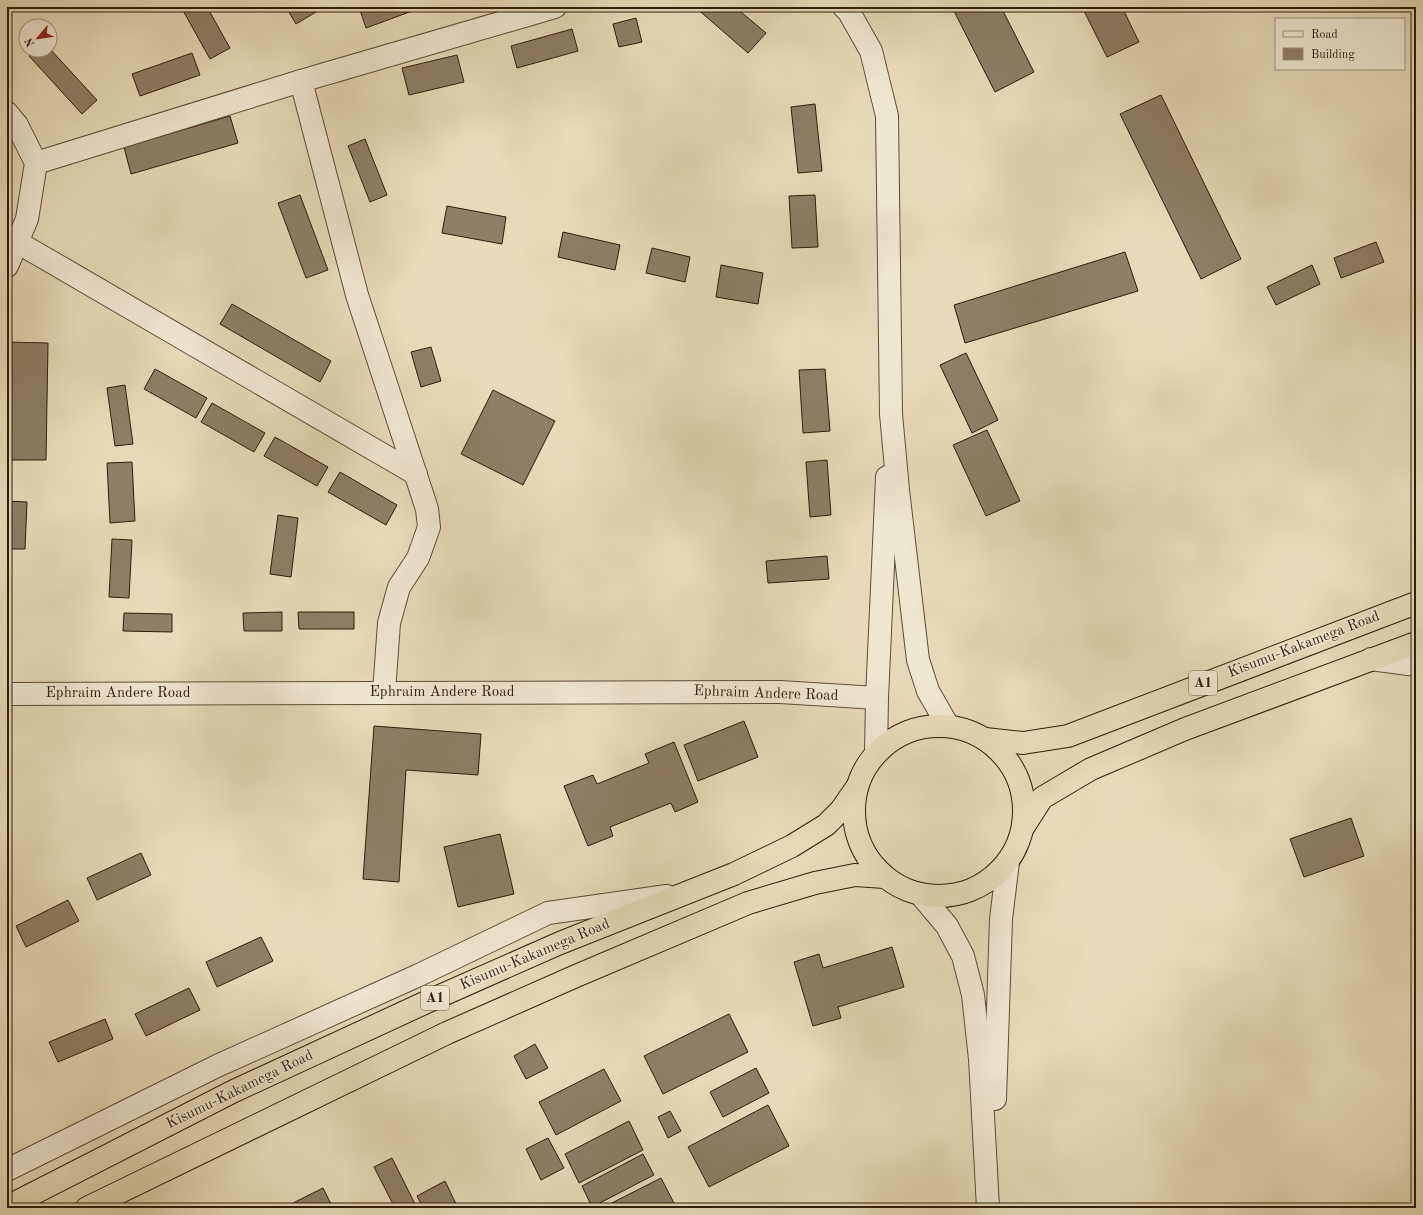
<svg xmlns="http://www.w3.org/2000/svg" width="1423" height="1215" font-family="'Old Standard TT',serif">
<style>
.building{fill:#8e7f65;stroke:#2f1c0b}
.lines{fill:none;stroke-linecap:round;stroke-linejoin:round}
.minor-casing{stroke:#5d4c36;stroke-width:24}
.highway-casing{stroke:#2f1c0b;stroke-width:24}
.minor{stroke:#efe8d1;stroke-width:22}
.highway{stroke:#e6dbb8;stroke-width:22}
.labels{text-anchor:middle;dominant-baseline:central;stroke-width:3;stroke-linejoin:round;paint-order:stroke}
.shield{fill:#efe8d1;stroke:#695946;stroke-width:1}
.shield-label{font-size:14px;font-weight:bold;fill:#2f1c0b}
.street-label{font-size:15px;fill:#2f1c0b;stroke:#efe8d1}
</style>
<rect width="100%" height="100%" fill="#e6dbb8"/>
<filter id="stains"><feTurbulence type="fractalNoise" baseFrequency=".005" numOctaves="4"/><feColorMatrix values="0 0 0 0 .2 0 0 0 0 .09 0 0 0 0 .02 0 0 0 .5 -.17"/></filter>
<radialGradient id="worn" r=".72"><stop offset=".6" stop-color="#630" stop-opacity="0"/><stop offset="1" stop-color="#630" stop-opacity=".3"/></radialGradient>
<!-- building -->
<g class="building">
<polygon points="181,7 207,7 230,48 210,59"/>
<polygon points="286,7 320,7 321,9 296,24"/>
<polygon points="359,7 423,7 366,28"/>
<polygon points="695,7 735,7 766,33 748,53"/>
<polygon points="952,7 1011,7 1003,11 1034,72 995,92"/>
<polygon points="1082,7 1122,7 1139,42 1107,57"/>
<polygon points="636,18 642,42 619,47 613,24"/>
<polygon points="572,29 578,51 517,68 511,46"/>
<polygon points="50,49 97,100 82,114 29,56 35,50"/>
<polygon points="192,53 200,75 140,96 132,74"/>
<polygon points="457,55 464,82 409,95 402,68"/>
<polygon points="1161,95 1241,259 1201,279 1120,114"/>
<polygon points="815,104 822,171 798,173 791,107"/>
<polygon points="230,116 238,143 131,174 124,147"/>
<polygon points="365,139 387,195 370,202 348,146"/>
<polygon points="300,195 328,270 306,278 278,203"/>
<polygon points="815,195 818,247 792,248 789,196"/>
<polygon points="447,206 506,217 502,244 442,233"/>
<polygon points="563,232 620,245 615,270 558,257"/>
<polygon points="1376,242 1384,262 1341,278 1334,258"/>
<polygon points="652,248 690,257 685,282 646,273"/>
<polygon points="1125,252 1138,291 965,343 954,305"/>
<polygon points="721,265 763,273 758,304 716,297"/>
<polygon points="1312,265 1320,284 1276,305 1267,287"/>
<polygon points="232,304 331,361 320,382 220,324"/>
<polygon points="7,342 48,343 46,460 7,460"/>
<polygon points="431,347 441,381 421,387 411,352"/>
<polygon points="966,353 998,420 972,433 940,365"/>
<polygon points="155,369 207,398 196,418 144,389"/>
<polygon points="825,369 830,431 803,433 799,370"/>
<polygon points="125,385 133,444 115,446 107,388"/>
<polygon points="493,390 555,421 523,485 461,454"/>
<polygon points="212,403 265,433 254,452 201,422"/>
<polygon points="987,430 1020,501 986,516 953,445"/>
<polygon points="275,437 328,467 317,486 264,456"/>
<polygon points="827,460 831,515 810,517 806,462"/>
<polygon points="132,462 135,521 110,523 107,463"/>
<polygon points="340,472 397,505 386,525 328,492"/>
<polygon points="7,501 27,502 25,549 7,549"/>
<polygon points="278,515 298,518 291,577 270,574"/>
<polygon points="112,539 132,540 129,598 109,597"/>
<polygon points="827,556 829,579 768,583 766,561"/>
<polygon points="282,612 282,631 244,631 243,613"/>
<polygon points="298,612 354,612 354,629 299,629"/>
<polygon points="124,613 172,614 172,632 123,631"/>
<polygon points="744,721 758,757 698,781 684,745"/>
<polygon points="374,726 481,734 478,775 406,770 399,882 363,879"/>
<polygon points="674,742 698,802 675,812 671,803 610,827 613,836 588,846 564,786 593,775 597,784 649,763 645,754"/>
<polygon points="1351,818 1364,856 1304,877 1290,839"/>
<polygon points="500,834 514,894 458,907 444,847"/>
<polygon points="141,853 151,875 97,900 87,878"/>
<polygon points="68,900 79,921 26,947 16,926"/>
<polygon points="261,937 273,961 217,987 206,962"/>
<polygon points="892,947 904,987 838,1007 841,1018 813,1026 794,962 819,954 823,968"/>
<polygon points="189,988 200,1010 146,1036 135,1014"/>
<polygon points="729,1014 748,1052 663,1094 644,1056"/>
<polygon points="105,1019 113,1039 58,1062 49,1042"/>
<polygon points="535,1044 548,1068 526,1079 514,1056"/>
<polygon points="756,1068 769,1093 723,1117 710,1092"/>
<polygon points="604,1069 621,1101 556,1135 539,1102"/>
<polygon points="768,1105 789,1146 709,1187 688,1147"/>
<polygon points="670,1111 681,1131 668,1138 658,1117"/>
<polygon points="629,1121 643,1150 579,1183 565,1154"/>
<polygon points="548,1138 564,1168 541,1180 526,1149"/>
<polygon points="643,1154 654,1175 592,1207 582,1186"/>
<polygon points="392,1158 417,1208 395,1208 374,1167"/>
<polygon points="661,1178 675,1205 668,1208 602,1208"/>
<polygon points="445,1181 458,1208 423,1208 417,1196"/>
<polygon points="323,1188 333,1208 283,1208"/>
</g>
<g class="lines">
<!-- minor casing -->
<g class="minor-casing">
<g id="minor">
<polyline points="844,7 849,12 871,51 887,116 891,414 898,490 918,660 928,691 948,726"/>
<polyline points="301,81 357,295 427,509 429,527 418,558 399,587 389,623 384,692"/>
<polyline points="7,113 17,125 36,163 27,219 7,266"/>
<polyline points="36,163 301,81 555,7"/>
<polyline points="17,242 416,474"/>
<polyline points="1371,659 1416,665"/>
<polyline points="7,694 780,692 877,698"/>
<polyline points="876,753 877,698 887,477"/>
<polyline points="921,895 947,926 963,956 973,995 980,1059 988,1208"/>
<polyline points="995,1099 1001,919 1008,862"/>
<polyline points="7,1170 217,1066 419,975 548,913 667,896"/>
</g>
</g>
<!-- highway casing -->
<g class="highway-casing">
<g id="highway">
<circle cx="939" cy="811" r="85"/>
<polyline points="985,739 1023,743 1068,736 1416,603"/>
<polyline points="1024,826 1042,798 1091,769 1185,729 1416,643"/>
<polyline points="7,1207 234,1091 431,1000 560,943 734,874 792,846 826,825 841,810 857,787"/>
<polyline points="87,1208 447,1033 576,976 748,903 815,883 855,875 885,877"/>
</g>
</g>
<!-- minor -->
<use href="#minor" class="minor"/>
<!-- highway -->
<use href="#highway" class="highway"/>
</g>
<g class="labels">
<!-- shield labels -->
<g class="shield">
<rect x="1189" y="671" width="28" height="24" rx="3"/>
<rect x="421" y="986" width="28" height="24" rx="3"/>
</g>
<g class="shield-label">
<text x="1203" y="683">A1</text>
<text x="435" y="998">A1</text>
</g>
<!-- street labels -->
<g class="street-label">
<text transform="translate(1304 645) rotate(-21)">Kisumu-Kakamega Road</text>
<text x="442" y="692">Ephraim Andere Road</text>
<text x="118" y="693">Ephraim Andere Road</text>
<text transform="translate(766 694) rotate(2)">Ephraim Andere Road</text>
<text transform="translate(535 955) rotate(-23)">Kisumu-Kakamega Road</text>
<text transform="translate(240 1090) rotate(-26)">Kisumu-Kakamega Road</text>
</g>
</g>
<!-- margin -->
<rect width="1423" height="1215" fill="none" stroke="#e6dbb8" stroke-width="24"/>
<rect x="8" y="8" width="1407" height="1199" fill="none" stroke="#2f1c0b" stroke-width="2"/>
<rect x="12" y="12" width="1399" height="1191" fill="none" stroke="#2f1c0b"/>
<!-- legend -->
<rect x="1275" y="18" width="130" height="52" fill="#efe8d1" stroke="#a29682"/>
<rect x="1283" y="31" width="20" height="6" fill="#efe8d1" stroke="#a29682"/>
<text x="1311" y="38" font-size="12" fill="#2f1c0b">Road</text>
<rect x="1283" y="48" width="20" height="12" fill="#8e7f65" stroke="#a29682"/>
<text x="1311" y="58" font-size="12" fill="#2f1c0b">Building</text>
<!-- north arrow -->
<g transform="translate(38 38) rotate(241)"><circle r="19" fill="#efe8d1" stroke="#a29682"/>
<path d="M0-3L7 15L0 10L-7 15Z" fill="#8f2418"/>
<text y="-6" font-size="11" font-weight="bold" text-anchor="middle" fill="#2f1c0b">N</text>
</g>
<rect width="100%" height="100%" filter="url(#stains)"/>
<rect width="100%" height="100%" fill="url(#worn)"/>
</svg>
